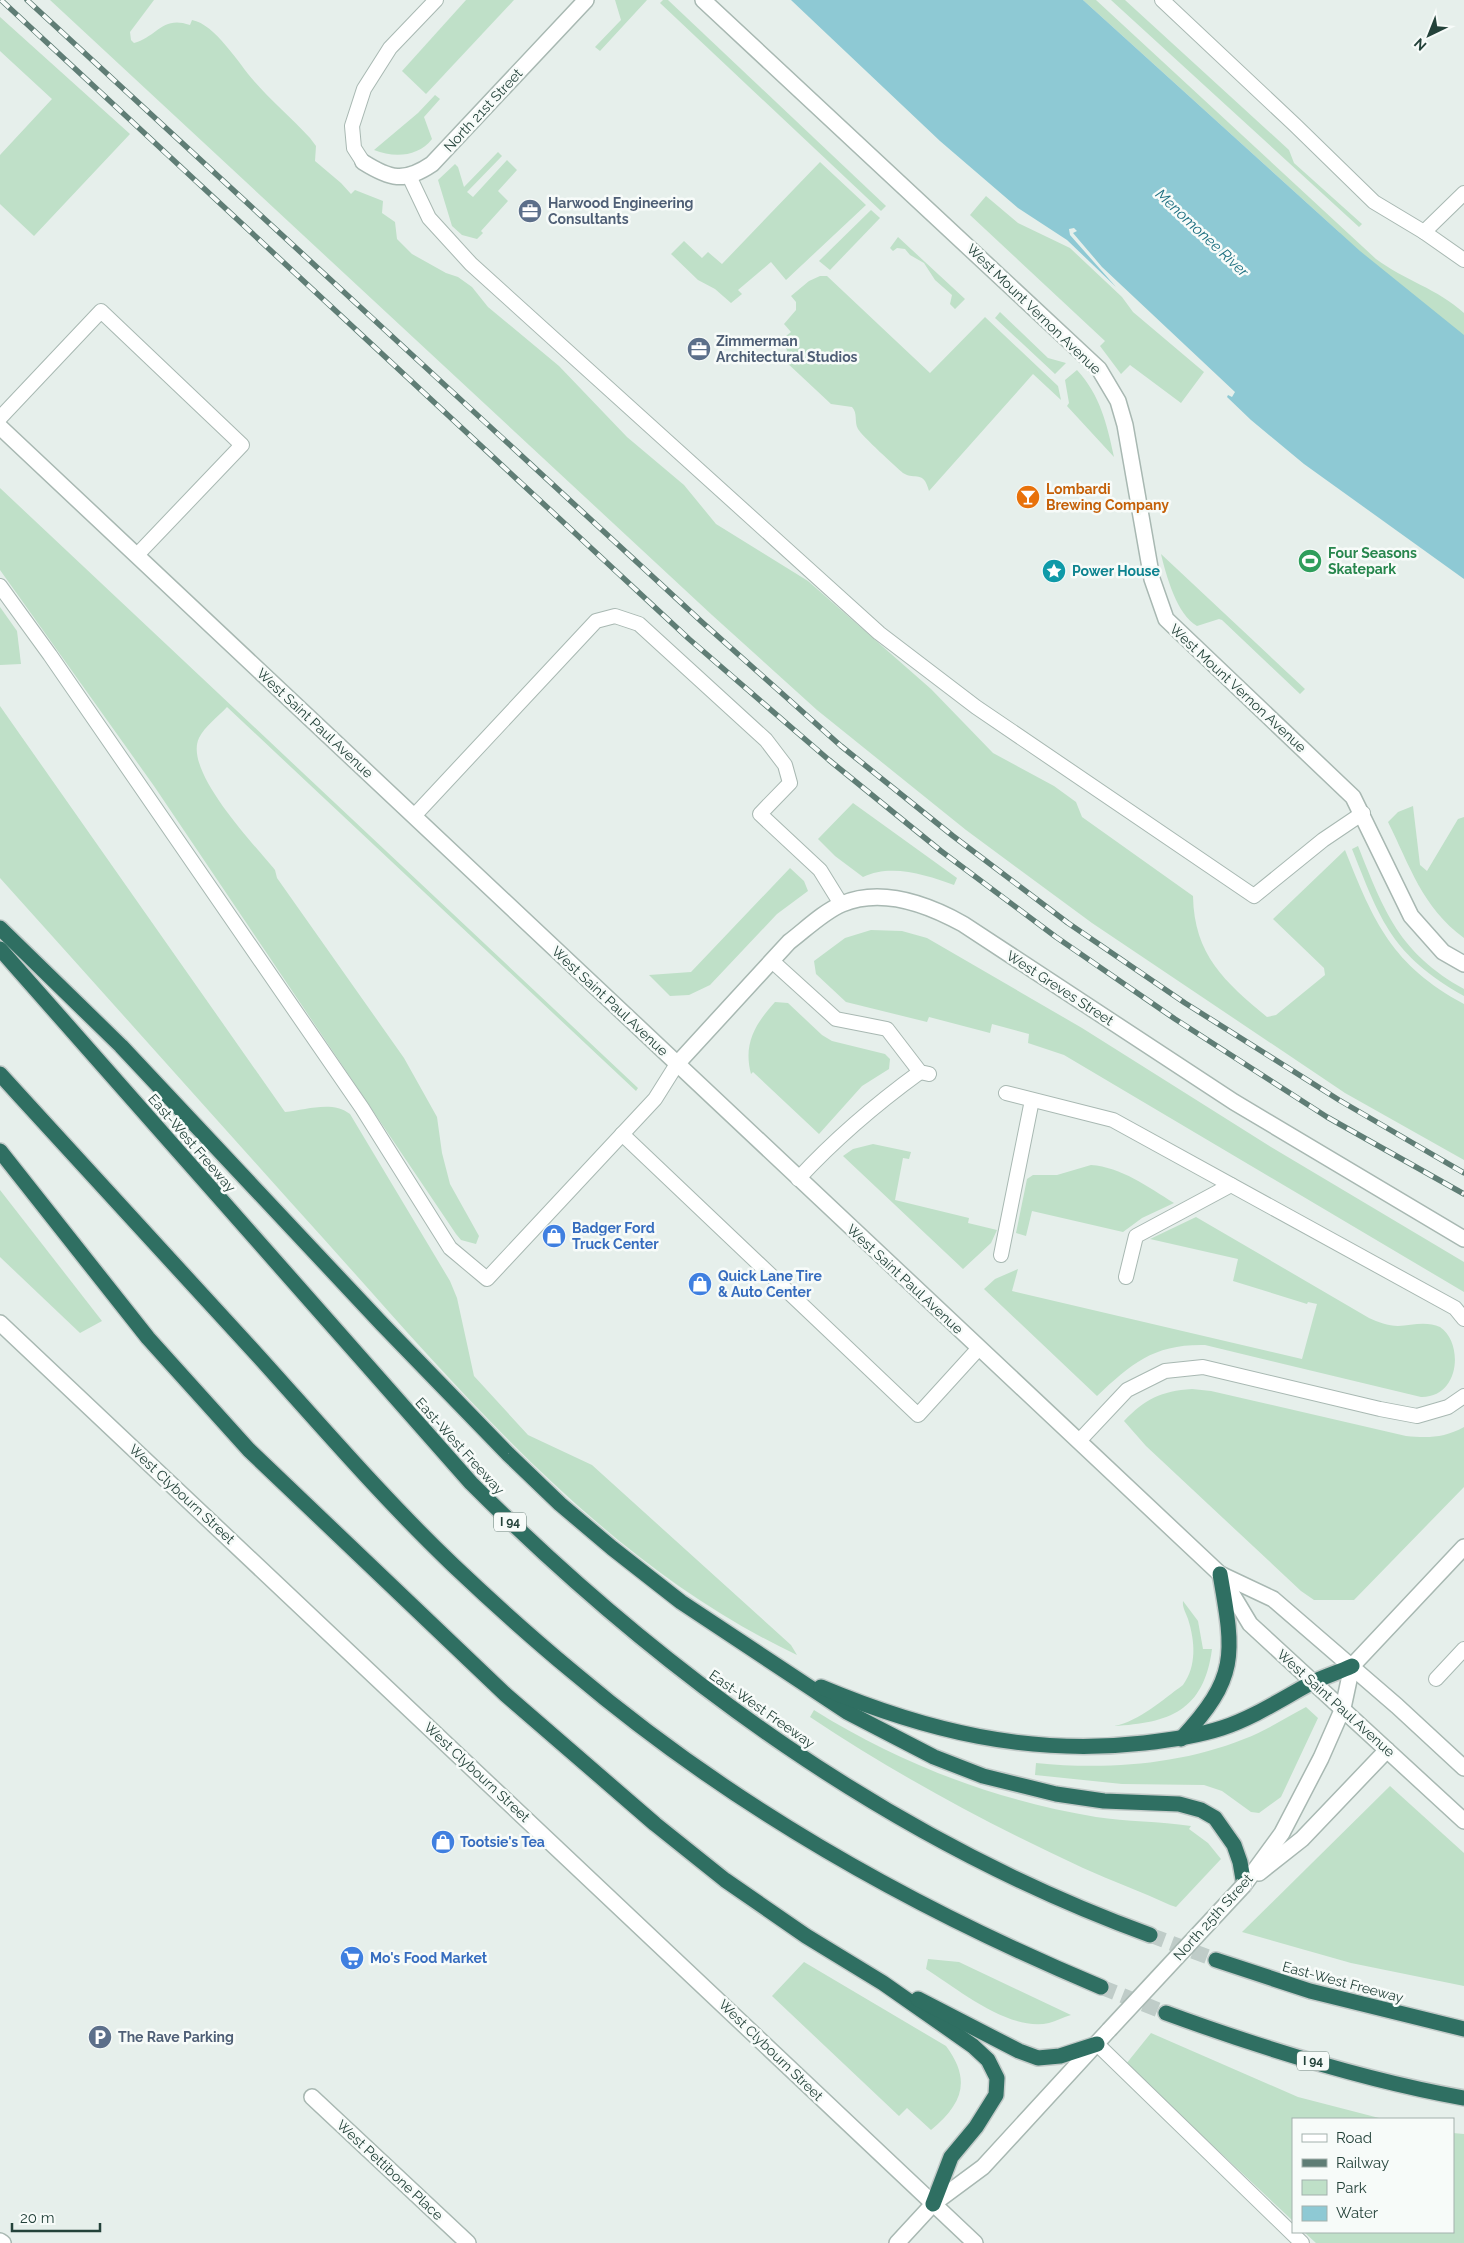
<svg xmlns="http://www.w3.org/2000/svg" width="1464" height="2243" font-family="Raleway,sans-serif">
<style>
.green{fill:#bfe0c8}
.water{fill:#8ec9d4}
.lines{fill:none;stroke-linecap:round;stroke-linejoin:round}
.motorway-tunnel{stroke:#bfccc8;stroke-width:15;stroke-dasharray:15 8;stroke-linecap:butt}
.service-casing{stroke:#a8b8b2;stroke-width:16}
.minor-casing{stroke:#a8b8b2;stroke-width:18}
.tertiary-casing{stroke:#a8b8b2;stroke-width:18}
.motorway-casing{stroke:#c2cac8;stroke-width:18}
.service{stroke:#fff;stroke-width:14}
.minor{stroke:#fff;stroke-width:15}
.tertiary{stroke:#fff;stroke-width:15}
.motorway{stroke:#2f6f62;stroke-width:15}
.rail-casing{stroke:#5f7d75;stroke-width:5.5}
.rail{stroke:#f7fbf9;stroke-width:4;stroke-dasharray:11;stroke-linecap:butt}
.tertiary-bridge-casing{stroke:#a8b8b2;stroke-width:18;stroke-linecap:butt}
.tertiary-bridge{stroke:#fff;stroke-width:15}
.labels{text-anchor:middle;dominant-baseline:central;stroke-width:5;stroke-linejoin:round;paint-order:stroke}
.shield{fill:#f7fbf9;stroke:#637a73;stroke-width:1}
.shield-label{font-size:12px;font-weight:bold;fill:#24423a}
.street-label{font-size:14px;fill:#24423a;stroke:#f7fbf9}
.service-label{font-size:14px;font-weight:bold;fill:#4e5e75;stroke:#f7fbf9;text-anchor:start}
.food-label{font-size:14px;font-weight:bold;fill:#c56008;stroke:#f7fbf9;text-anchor:start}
.leisure-label{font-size:14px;font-weight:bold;fill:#27864d;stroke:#f7fbf9;text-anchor:start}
.culture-label{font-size:14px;font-weight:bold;fill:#0d838f;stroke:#f7fbf9;text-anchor:start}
.shop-label{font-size:14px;font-weight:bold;fill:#366cbe;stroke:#f7fbf9;text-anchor:start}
.water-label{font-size:15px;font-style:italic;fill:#1c6f80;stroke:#f7fbf9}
</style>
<rect width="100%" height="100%" fill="#e6efeb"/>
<!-- green -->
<g class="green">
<path d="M50,0H154L130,32L131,40L134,43C157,37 162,15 190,25L192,20C215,24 239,64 254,81C271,101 292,118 310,138L316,146L315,161L341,183L351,194L355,190L383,201L382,213L395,222L397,239L412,254L446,273L458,277L472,287L488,307L559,366L627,437L684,485L716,524L808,581L931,689L993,753L1054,786L1076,802L1082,817L1193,896C1194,955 1225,982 1267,1017L1276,1015L1325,975L1324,968L1273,919L1345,850C1374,923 1392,965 1464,1004V1160L1345,1093L1092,923L966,830L817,710L712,615Z"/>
<polygon points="466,0 514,0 426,94 402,71"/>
<polygon points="615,0 647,0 600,51 595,47 621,20"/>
<polygon points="663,0 668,0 886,206 881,211 660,3"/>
<path d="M1083,0H1096L1376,259C1404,280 1438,289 1464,313V351L1340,240V233Z"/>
<polygon points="1111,0 1125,0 1289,150 1294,163 1362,224 1359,227"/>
<polygon points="0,17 130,134 34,236 0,204 0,155 52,99 0,51"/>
<path d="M435,95L440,99L424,117L432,139C418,157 394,158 374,150L418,113Z"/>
<polygon points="498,152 502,156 467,192 473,197 507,160 517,170 498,191 508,201 481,231 483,233 477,239 462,235 452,226 438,180 455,164 458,167 464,187"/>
<polygon points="820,162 866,205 786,280 771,262 738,290 742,294 731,303 715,289 698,280 671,254 684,241 702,258 708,252 722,264"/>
<polygon points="986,196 1018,223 1070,248 1122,297 1133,312 1204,372 1181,403 1130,365 1121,374 1100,346 1105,341 970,215"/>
<polygon points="871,210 880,218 830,270 819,261"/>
<polygon points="898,237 965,299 955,309 950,304 952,295 935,280 924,263 910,255 905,249 897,248 893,251 890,248"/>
<path d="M820,276H827L930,373L985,317L1058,386L1061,400L1033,374L929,491C923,469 916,481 903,473C896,467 862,436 858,429C854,422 858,413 852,407L831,404L785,361L787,350L781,340L791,332L784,324L796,310V302L791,296L809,281Z"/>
<polygon points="1000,312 1048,358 1066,363 1055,374 995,318"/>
<path d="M1077,370C1100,395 1107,424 1114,457L1067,406L1069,403L1065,380Z"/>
<path d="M0,488L638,1088L636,1091L227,707C219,716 204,727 199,738C183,771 255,845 275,870L277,878L404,1058L437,1117L442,1153L450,1184L479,1236L476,1244L461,1240L456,1234L154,786L0,570Z"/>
<path d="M1161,554L1305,689L1300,694L1222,620L1219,619L1197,626C1177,615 1166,575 1161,554Z"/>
<polygon points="0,607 17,631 21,664 0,665"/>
<path d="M0,706L285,1112C306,1110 332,1100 350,1114L450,1281L457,1298L474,1376L528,1435L592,1465L791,1645L797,1655C604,1564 462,1393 323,1238C215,1118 108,998 0,878Z"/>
<path d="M853,803L957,878L954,885C927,875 891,863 863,877L835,856L818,839Z"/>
<path d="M1413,806L1420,865L1427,871L1458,819L1464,817V938C1422,907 1410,866 1388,822L1398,812Z"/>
<path d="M1358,846C1384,911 1399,953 1464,989V996C1392,955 1381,922 1352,849Z"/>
<polygon points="790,868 804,881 808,891 777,914 710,985 689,995 670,996 649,975 691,972"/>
<polygon points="871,930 902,931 927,938 1082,1028 1271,1147 1464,1262 1464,1292 1064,1055 1028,1043 1029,1034 992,1024 990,1033 929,1017 927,1022 846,1002 816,974 814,961 845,938"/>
<path d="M775,1002L788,1003L822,1035L832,1041L885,1054L890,1059L889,1069L862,1086L819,1134L753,1072L751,1074C743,1044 755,1024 775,1002Z"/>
<polygon points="873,1144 911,1152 909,1159 903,1158 895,1200 969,1218 968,1223 997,1230 991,1243 963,1269 843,1156 853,1149"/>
<path d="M1091,1165C1121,1167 1148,1187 1174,1203L1142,1218L1123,1232L1032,1211L1026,1236L1016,1233L1027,1179L1033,1175H1057Z"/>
<polygon points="0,1190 102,1321 80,1333 0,1257"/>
<path d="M1196,1217L1369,1318C1378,1322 1388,1326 1398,1326C1412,1325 1427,1321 1440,1327C1464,1343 1460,1398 1421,1397L1205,1345C1154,1344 1132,1363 1097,1396L984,1289L995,1279L1018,1269L1012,1291L1302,1359L1317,1304L1308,1302L1307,1304L1233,1281L1238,1259L1150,1239Z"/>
<path d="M1192,1389L1211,1391L1406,1436C1428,1438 1444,1438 1464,1427V1487L1354,1600H1314L1301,1591L1146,1446L1124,1421C1145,1399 1161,1391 1192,1389Z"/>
<path d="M1183,1601L1198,1621L1203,1649H1212C1204,1711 1169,1723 1114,1726C1140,1721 1162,1700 1183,1685C1197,1666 1195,1641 1188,1619C1186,1613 1182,1607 1183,1601Z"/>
<path d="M1306,1707L1318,1718L1281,1797L1259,1813L1251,1812L1222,1791L1204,1785L1122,1784L1035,1775L1036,1763C1105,1770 1179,1765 1244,1739C1266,1731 1285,1718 1306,1707Z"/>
<path d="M814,1710C900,1764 995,1800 1096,1817C1127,1822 1159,1821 1191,1826L1189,1829L1208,1843L1221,1859L1176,1907L1170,1905C1142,1892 1112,1881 1083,1868C988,1824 897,1775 810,1717Z"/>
<polygon points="1390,1786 1464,1853 1464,1986 1351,1963 1242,1932"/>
<path d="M928,1959L959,1962L1071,2015C1064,2017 1056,2021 1049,2023C1009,2032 958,1989 926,1969Z"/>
<path d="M804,1962L946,2046C972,2081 962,2104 931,2130L907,2108L899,2116L772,1996Z"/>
<polygon points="1151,2033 1298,2097 1383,2119 1293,2119 1293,2221 1126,2064"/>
<polygon points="1453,2133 1464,2134 1464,2243 1316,2243 1304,2232 1453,2232"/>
</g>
<!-- water -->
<polygon class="water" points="791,0 1083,0 1360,251 1464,335 1464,579 1304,464 1251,420 1227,397 1228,395 1232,397 1235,392 1102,267 1073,233 1077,231 1074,228 1069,229 1070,235 1116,287 1067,240 1018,208 940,141"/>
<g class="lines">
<!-- motorway-tunnel -->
<g class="motorway-tunnel">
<polyline points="1150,1935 1216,1960"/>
<polyline points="1101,1987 1166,2013"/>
</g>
<!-- service casing -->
<g class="service-casing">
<g id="service">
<polyline points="1162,0 1295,125 1374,202 1424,232 1464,193"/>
<polyline points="363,162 354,148 352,126 364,89 390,48 436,0"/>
<polyline points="409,176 429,218 471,264 879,633 976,707 1254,896 1323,840 1363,813"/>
<polyline points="1424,232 1464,260"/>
<polyline points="0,418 101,311 242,445 137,555"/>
<polyline points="0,586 50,655 362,1108 450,1248 487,1279 655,1099 677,1064"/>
<polyline points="414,816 596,621 615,616 639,624 766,740 785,765 790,783 760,814 820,870 841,904"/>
<polyline points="772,961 836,1019 887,1029 920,1072 929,1074"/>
<polyline points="1006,1093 1113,1120 1455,1308 1464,1319"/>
<polyline points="622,1134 918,1415 979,1348"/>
<path d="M798,1179C835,1139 876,1104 920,1072"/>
<polyline points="1001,1255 1032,1100"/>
<polyline points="1126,1277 1136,1236 1231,1185"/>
<polyline points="1079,1441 1127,1390 1165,1371 1203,1367 1380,1409 1417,1416 1448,1407 1464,1396"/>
<polyline points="1436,1679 1464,1649"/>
<polyline points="1097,2044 1302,2243"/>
</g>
</g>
<!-- minor casing -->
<g class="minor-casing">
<g id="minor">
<polyline points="703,0 1099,369 1118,401 1125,425 1152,579 1166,619 1353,797 1411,916 1443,952 1464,964"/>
<path d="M363,162C390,179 404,183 432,164L586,0"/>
<path d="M677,1064L789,942C805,930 823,912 842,904C882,887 927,904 963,924L1234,1102L1464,1239"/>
<polyline points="312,2097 468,2243"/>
<polyline points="0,2241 3,2243"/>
<polyline points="897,2243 933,2204"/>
</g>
</g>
<!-- tertiary casing -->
<g class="tertiary-casing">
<g id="tertiary">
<polyline points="0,427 1220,1574 1250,1624 1464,1821"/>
<polyline points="0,1323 975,2243"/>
<polyline points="1220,1574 1273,1599 1397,1706 1464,1768"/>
<polyline points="1259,1873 1302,1839 1387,1750"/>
<polyline points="1244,1885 1282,1833 1321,1758 1343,1708 1352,1666 1464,1547"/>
<polyline points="933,2204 983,2167 1109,2030"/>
</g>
</g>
<!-- motorway casing -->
<g class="motorway-casing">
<g id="motorway">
<polyline points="0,928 121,1046 382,1324 508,1454 560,1504 612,1548 681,1602 847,1712 934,1757 983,1776 1056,1794 1104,1801 1179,1804 1201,1810 1215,1818 1234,1845 1240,1862 1244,1885"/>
<path d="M0,949L471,1483C664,1676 892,1841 1150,1935"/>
<path d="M0,1074C86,1169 173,1263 260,1358C323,1428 385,1500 453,1565C492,1602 532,1638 573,1672C730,1805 912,1908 1101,1987"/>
<polyline points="0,1151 148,1338 249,1450 506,1695 655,1824 725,1880 806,1936 883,1983 973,2046 988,2060 997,2078 996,2095 976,2127 951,2157 933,2204"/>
<path d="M821,1687C926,1731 1029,1756 1144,1743C1171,1740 1197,1736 1222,1728C1255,1717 1283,1698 1313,1682C1326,1676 1339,1672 1352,1666"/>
<path d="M1181,1739C1239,1677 1234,1654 1220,1574"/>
<polyline points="1216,1960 1310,1991 1464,2029"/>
<polyline points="918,1999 1019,2051 1038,2058 1060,2056 1097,2044"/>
<path d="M1166,2013C1262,2048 1363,2080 1464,2098"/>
</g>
</g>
<!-- service -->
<use href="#service" class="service"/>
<!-- minor -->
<use href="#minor" class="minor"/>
<!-- tertiary -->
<use href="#tertiary" class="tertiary"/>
<!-- motorway -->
<use href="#motorway" class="motorway"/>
<!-- rail casing -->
<g class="rail-casing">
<g id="rail">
<polyline points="1,0 689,639 829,760 941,851 1056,937 1175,1019 1327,1117 1464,1194"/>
<polyline points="27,0 703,623 841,746 953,836 1068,923 1185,1003 1339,1100 1464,1173"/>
</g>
</g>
<!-- rail -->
<use href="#rail" class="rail"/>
<!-- tertiary-bridge casing -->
<g class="tertiary-bridge-casing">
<polyline id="tertiary-bridge" points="1109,2030 1244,1885"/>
</g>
<!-- tertiary-bridge -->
<use href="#tertiary-bridge" class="tertiary-bridge"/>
</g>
<!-- icons -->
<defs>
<g id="office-disc" transform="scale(1.25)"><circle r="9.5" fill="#5c6f8a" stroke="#f7fbf9"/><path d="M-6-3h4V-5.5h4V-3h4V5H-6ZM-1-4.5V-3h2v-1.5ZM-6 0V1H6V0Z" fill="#fff"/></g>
<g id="bar-disc" transform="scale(1.25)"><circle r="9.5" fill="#e8710a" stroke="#f7fbf9"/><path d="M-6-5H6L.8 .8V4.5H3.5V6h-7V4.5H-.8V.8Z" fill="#fff"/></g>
<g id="stadium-disc" transform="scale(1.25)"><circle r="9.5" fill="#2e9e5b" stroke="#f7fbf9"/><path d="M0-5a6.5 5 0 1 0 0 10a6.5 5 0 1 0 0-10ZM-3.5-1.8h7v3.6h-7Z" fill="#fff"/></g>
<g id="sight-disc" transform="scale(1.25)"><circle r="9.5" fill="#0f9aa8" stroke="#f7fbf9"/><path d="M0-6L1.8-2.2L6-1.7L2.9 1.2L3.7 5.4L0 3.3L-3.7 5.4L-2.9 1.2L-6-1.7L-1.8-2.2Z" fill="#fff"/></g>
<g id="shop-disc" transform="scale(1.25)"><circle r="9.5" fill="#3f7fe0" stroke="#f7fbf9"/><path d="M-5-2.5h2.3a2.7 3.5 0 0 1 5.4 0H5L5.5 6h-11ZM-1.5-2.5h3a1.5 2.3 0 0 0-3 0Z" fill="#fff"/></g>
<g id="supermarket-disc" transform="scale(1.25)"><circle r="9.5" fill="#3f7fe0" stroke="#f7fbf9"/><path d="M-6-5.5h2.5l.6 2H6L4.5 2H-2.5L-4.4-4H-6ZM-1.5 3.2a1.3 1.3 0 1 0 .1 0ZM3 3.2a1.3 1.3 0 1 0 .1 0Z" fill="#fff"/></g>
<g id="parking-disc" transform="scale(1.25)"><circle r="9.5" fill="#5c6f8a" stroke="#f7fbf9"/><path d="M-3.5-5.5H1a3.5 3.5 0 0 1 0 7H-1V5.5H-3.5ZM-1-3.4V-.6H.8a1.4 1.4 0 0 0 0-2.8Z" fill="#fff"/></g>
</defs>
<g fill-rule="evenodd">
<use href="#office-disc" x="530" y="211"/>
<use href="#office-disc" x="699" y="349"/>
<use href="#bar-disc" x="1028" y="497"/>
<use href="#stadium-disc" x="1310" y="561"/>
<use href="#sight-disc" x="1054" y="571"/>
<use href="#shop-disc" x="554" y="1236"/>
<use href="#shop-disc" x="700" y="1284"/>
<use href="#shop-disc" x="443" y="1842"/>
<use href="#supermarket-disc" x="352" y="1958"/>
<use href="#parking-disc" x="100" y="2037"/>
</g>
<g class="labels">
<!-- shield labels -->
<g class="shield">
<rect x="494" y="1512.5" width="32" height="19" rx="4"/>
<rect x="1297" y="2051.5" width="32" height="19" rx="4"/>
</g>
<g class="shield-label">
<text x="510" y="1522">I 94</text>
<text x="1313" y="2061">I 94</text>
</g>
<!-- street labels -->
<g class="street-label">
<text transform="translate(483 110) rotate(-47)">North 21st Street</text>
<text transform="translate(1034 309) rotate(44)">West Mount Vernon Avenue</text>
<text transform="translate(1238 688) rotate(43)">West Mount Vernon Avenue</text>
<text transform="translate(315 723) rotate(43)">West Saint Paul Avenue</text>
<text transform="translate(1060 988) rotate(33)">West Greves Street</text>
<text transform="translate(610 1001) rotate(43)">West Saint Paul Avenue</text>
<text transform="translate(192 1143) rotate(49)">East-West Freeway</text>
<text transform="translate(905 1279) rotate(43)">West Saint Paul Avenue</text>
<text transform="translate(460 1446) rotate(48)">East-West Freeway</text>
<text transform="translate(182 1494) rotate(43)">West Clybourn Street</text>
<text transform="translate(1336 1703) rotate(42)">West Saint Paul Avenue</text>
<text transform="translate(762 1709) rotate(35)">East-West Freeway</text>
<text transform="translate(477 1772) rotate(43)">West Clybourn Street</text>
<text transform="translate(1213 1917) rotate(-48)">North 25th Street</text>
<text transform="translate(1343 1982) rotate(15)">East-West Freeway</text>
<text transform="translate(771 2050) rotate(44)">West Clybourn Street</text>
<text transform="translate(390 2170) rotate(43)">West Pettibone Place</text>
</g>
<!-- service labels -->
<g class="service-label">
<text x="548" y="203">Harwood Engineering<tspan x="548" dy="16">Consultants</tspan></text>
<text x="716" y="341">Zimmerman<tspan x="716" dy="16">Architectural Studios</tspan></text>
<text x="118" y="2037">The Rave Parking</text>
</g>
<!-- food labels -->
<g class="food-label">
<text x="1046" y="489">Lombardi<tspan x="1046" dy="16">Brewing Company</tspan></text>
</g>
<!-- leisure labels -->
<g class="leisure-label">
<text x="1328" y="553">Four Seasons<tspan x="1328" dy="16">Skatepark</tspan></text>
</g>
<!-- culture labels -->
<g class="culture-label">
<text x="1072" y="571">Power House</text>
</g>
<!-- shop labels -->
<g class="shop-label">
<text x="572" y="1228">Badger Ford<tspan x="572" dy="16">Truck Center</tspan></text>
<text x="718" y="1276">Quick Lane Tire<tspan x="718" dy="16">&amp; Auto Center</tspan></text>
<text x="460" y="1842">Tootsie's Tea</text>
<text x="370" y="1958">Mo's Food Market</text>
</g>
<!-- water labels -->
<g class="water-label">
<text transform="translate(1202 233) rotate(43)">Menomonee River</text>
</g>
</g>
<!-- legend -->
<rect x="1292" y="2118" width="162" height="115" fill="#f7fbf9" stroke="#a3b1ad"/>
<rect x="1302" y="2134" width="25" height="8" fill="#ffffff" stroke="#a3b1ad"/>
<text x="1336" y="2143" font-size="15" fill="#24423a">Road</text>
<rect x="1302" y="2159" width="25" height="8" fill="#5f7d75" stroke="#a3b1ad"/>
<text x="1336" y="2168" font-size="15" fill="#24423a">Railway</text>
<rect x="1302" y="2180" width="25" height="15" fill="#bfe0c8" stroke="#a3b1ad"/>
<text x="1336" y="2193" font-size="15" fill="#24423a">Park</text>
<rect x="1302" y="2206" width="25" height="15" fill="#8ec9d4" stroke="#a3b1ad"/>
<text x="1336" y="2218" font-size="15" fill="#24423a">Water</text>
<!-- north arrow -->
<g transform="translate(1429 35) rotate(223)" stroke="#f7fbf9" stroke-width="4" paint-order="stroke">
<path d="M0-4L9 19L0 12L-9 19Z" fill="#24423a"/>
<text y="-8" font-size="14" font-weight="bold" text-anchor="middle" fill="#24423a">N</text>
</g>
<!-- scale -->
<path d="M12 2223v8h88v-8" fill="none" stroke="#24423a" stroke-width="2.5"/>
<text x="20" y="2223" font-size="15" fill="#24423a" stroke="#f7fbf9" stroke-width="4" paint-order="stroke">20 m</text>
</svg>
